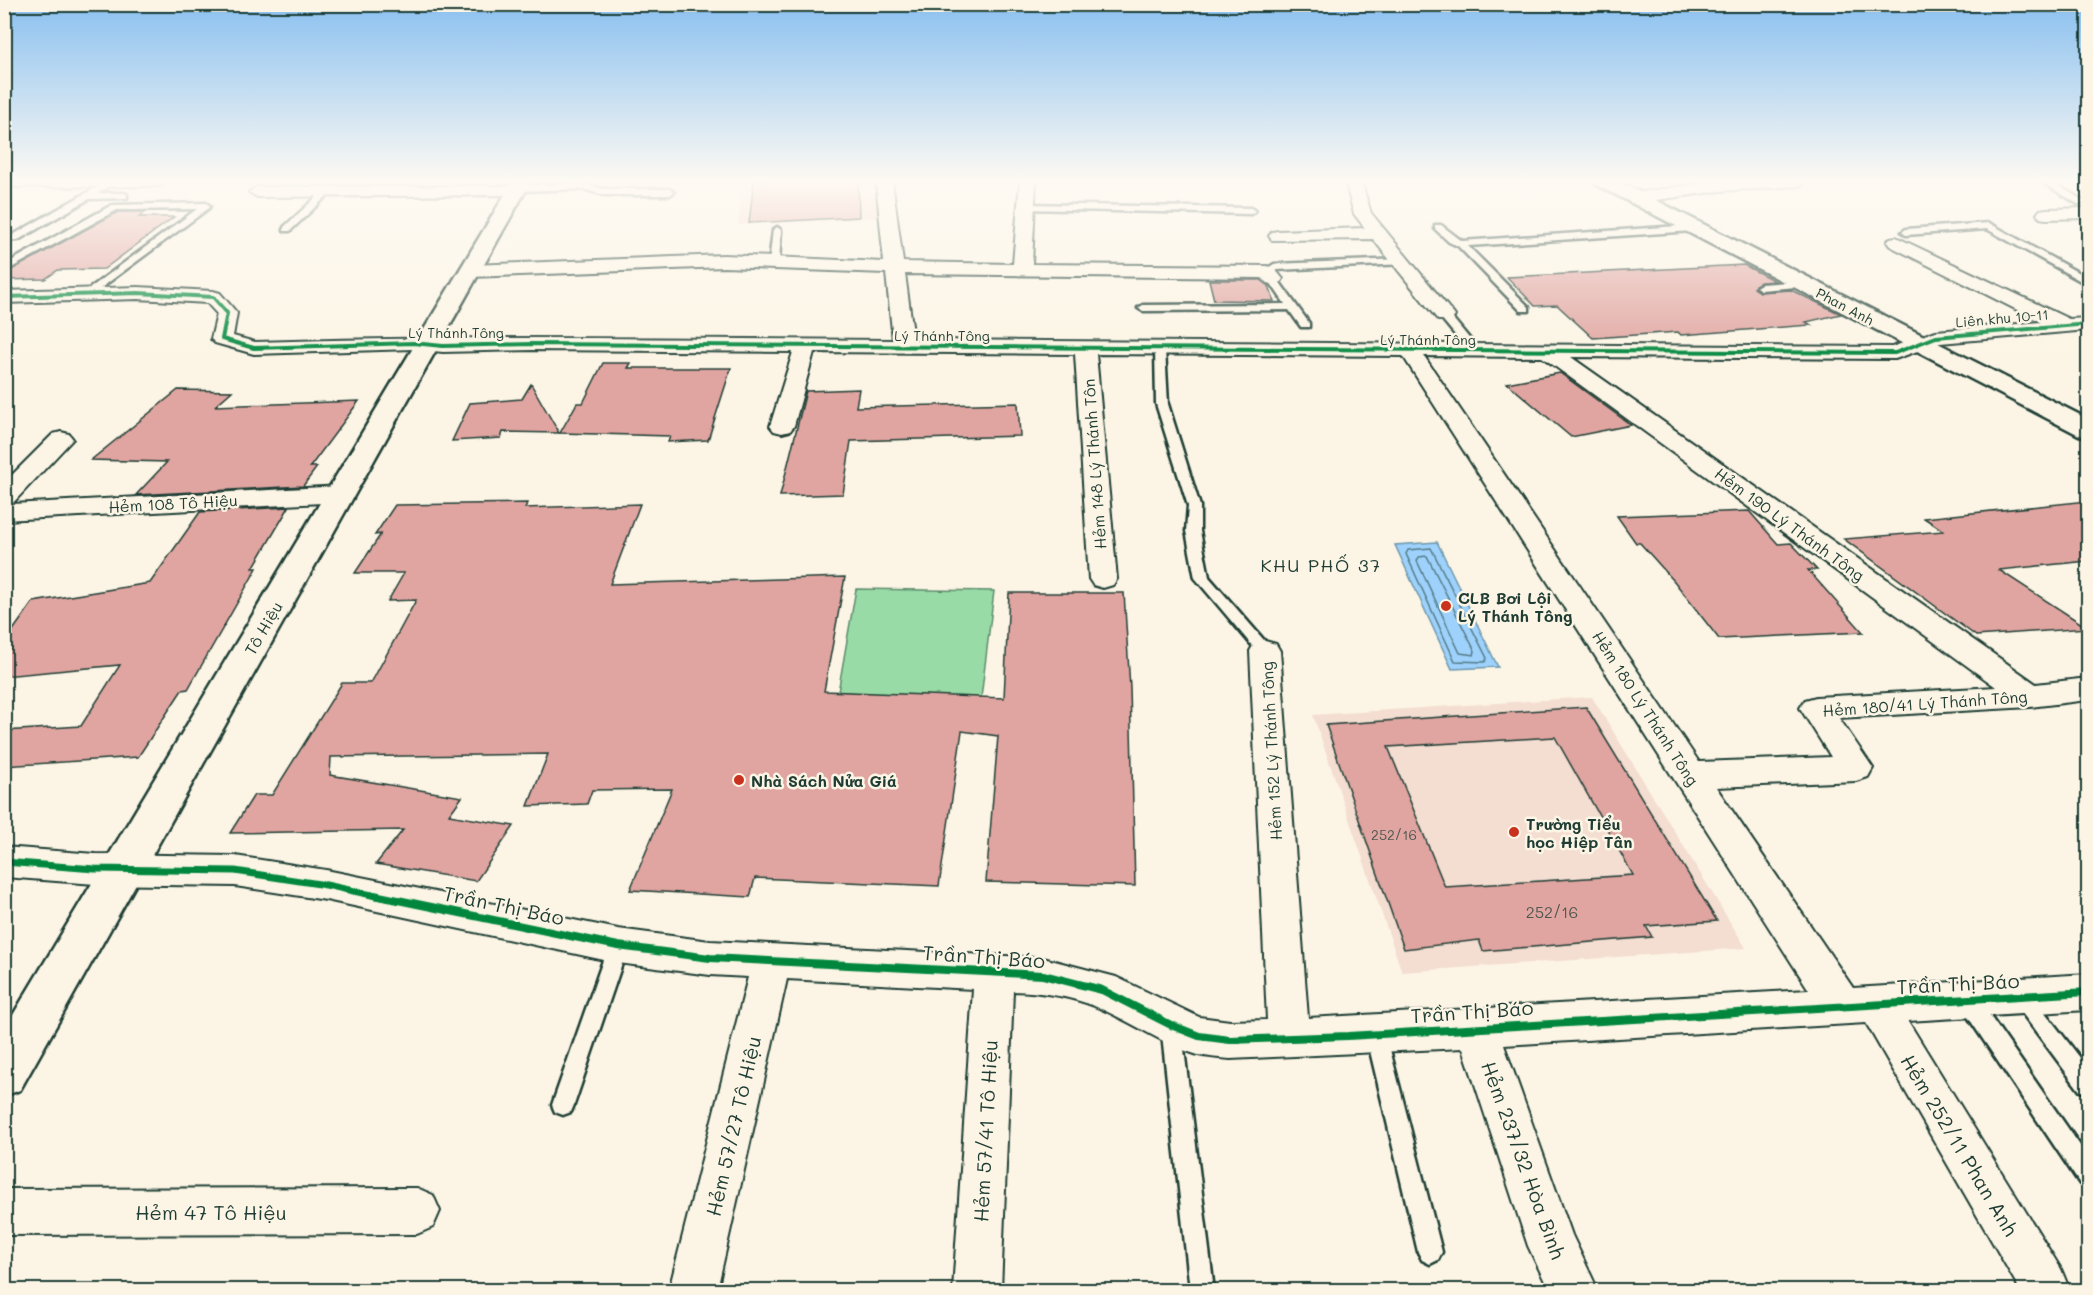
<svg xmlns="http://www.w3.org/2000/svg" width="2093" height="1295" font-family="Mali,sans-serif">
<style>
.built{fill:#f4ddd1}
.green{fill:#99dba6;stroke:#5c8c6d;stroke-width:1.5}
.water{fill:#9ed2fc;stroke:#6b96ac;stroke-width:1.5}
.lines{fill:none;stroke-linecap:round;stroke-linejoin:round}
.shore{stroke:#527984;stroke-width:1.5}
.building{fill:#e0a5a1;stroke:#1f3d34;stroke-width:1.5;fill-rule:evenodd}
.service-casing{stroke:#1f3d34;stroke-width:5}
.minor-casing{stroke:#1f3d34;stroke-width:4}
.tertiary-casing{stroke:#1f3d34;stroke-width:5}
.secondary-casing{stroke:#1f3d34;stroke-width:5}
.service{fill:#fcf5e5;fill-rule:evenodd}
.minor{fill:#fcf5e5;fill-rule:evenodd}
.tertiary{fill:#fcf5e5;fill-rule:evenodd}
.secondary{fill:#fcf5e5;fill-rule:evenodd}
.cycleway-far2-casing{stroke:#fcf5e5;stroke-width:6}
.cycleway-far1-casing{stroke:#fcf5e5;stroke-width:10}
.cycleway-casing{stroke:#fcf5e5;stroke-width:12}
.cycleway-far2{stroke:#00873e;stroke-width:4}
.cycleway-far1{stroke:#00873e;stroke-width:7}
.cycleway{stroke:#00873e;stroke-width:8}
.poi-dot{fill:#c8321e;stroke:#fcf5e5;stroke-width:2}
.labels{text-anchor:middle;dominant-baseline:central;stroke-width:5;stroke-linejoin:round;paint-order:stroke}
.far-street-label{font-size:14px;fill:#1f3d34;stroke:#fcf5e5}
.number-label{font-size:14px;fill:#4f574f}
.street-label{font-size:16px;fill:#1f3d34;stroke:#fcf5e5}
.poi-label{font-size:16px;font-weight:bold;fill:#1f3d34;stroke:#fcf5e5;text-anchor:start}
.near-number-label{font-size:16px;fill:#4f574f}
.neighbourhood-label{font-size:18px;letter-spacing:1.5px;fill:#1f3d34;stroke:#fcf5e5}
.near-street-label{font-size:20px;fill:#1f3d34;stroke:#fcf5e5}
</style>
<rect width="100%" height="100%" fill="#fcf5e5"/>
<filter id="ink" filterUnits="userSpaceOnUse"><feTurbulence type="fractalNoise" baseFrequency=".0167" numOctaves="2"/><feDisplacementMap in="SourceGraphic" scale="12" xChannelSelector="R" yChannelSelector="G"/><feConvolveMatrix kernelMatrix="1 2 1 2 8 2 1 2 1" color-interpolation-filters="sRGB"/></filter>
<g filter="url(#ink)">
<!-- built -->
<g class="built">
<polygon points="744,181 880,181 882,217 737,225"/>
<polygon points="1592,697 1746,948 1402,972 1313,715"/>
</g>
<!-- green -->
<polygon class="green" points="856,589 994,591 981,698 838,692"/>
<!-- water -->
<polygon class="water" points="1437,542 1498,667 1452,669 1395,545"/>
<g class="lines">
<!-- shore -->
<g class="shore">
<polygon points="1431,548 1487,658 1485,662 1455,661 1406,554 1408,550"/>
<polygon points="1427,556 1475,651 1474,655 1460,653 1417,561 1419,557"/>
</g>
</g>
<!-- building -->
<g class="building">
<polygon points="754,181 858,181 859,217 749,223"/>
<polygon points="118,212 146,212 139,217 174,217 104,269 58,270 45,279 4,280 4,274"/>
<polygon points="1744,265 1775,281 1761,282 1755,285 1754,288 1760,292 1791,290 1841,314 1806,322 1811,325 1681,335 1678,332 1593,338 1557,305 1535,306 1507,277"/>
<polygon points="1209,280 1261,280 1269,286 1274,301 1214,300"/>
<polygon points="603,363 631,363 628,368 731,368 708,440 668,442 670,436 560,433 577,403 583,403"/>
<polygon points="1560,373 1631,425 1571,437 1507,383"/>
<polygon points="531,384 559,433 503,432 501,438 452,441 470,403 522,399"/>
<polygon points="859,389 856,407 1018,403 1020,436 851,441 843,494 780,496 806,391"/>
<polygon points="178,390 232,391 215,406 359,401 310,467 317,467 303,486 136,495 167,462 91,460"/>
<polygon points="2088,501 2088,561 1999,570 2088,628 1976,636 1844,539 1944,531 1924,518"/>
<polygon points="527,503 525,508 640,504 610,584 845,577 824,691 1004,698 1009,593 1124,593 1130,688 1135,886 986,882 998,736 962,731 939,886 755,878 750,897 630,890 672,789 592,790 587,804 528,806 548,754 331,757 330,775 462,797 449,815 514,826 476,881 376,864 403,830 230,833 254,795 272,795 342,683 371,683 416,600 388,601 404,573 355,573 381,534 375,535 395,505"/>
<polygon points="289,507 253,568 257,568 188,689 182,690 138,757 4,766 4,731 81,726 120,665 4,676 4,643 33,602 150,583 200,512"/>
<polygon points="1749,511 1778,544 1791,543 1817,570 1808,570 1863,632 1719,639 1674,581 1640,543 1636,543 1617,516"/>
<path d="M1586,707L1717,921L1646,926L1652,937L1483,951L1479,940L1404,949L1326,725ZM1555,737L1633,875L1445,887L1388,747Z"/>
</g>
<g class="lines">
<!-- service casing -->
<g class="service-casing">
<g id="service">
<polygon points="107,181 116,182 98,193 124,193 127,194 127,198 89,199 18,240 4,241 4,235 13,235"/>
<polygon points="2040,181 2051,181 2085,202 2078,204"/>
<polygon points="583,184 605,189 670,189 674,192 670,195 605,195 583,189 518,191 514,188 518,185"/>
<polygon points="324,190 331,192 290,231 284,231 284,227"/>
<polygon points="206,203 210,206 209,208 90,296 82,294 197,209 117,210 4,272 4,265 112,205"/>
<polygon points="1026,204 1251,208 1255,211 1251,214 1023,209 1023,205"/>
<polygon points="1989,223 2088,278 2088,285 1987,229 1906,235 1902,232 1906,229"/>
<polygon points="1435,225 1441,225 1462,241 1693,225 1697,228 1693,231 1468,246 1529,307 1529,311 1521,311 1458,246 1449,242 1435,229"/>
<polygon points="777,227 781,230 779,263 774,266 769,263 773,230"/>
<polygon points="1402,259 1407,262 1405,264 1276,270 1267,275 1262,272 1274,264"/>
<polygon points="1273,276 1276,277 1309,323 1309,327 1301,327 1289,310 1143,311 1138,308 1143,305 1285,304 1268,279"/>
<polygon points="1804,281 1807,282 1807,286 1761,290 1756,287 1761,284"/>
<polygon points="1441,314 1449,314 1478,349 1478,353 1470,353 1441,318"/>
<polygon points="1160,346 1165,349 1168,404 1200,506 1200,531 1209,577 1270,647 1273,651 1270,655 1260,655 1195,578 1186,531 1188,506 1156,404 1155,349"/>
<polygon points="618,938 625,940 628,946 574,1105 571,1112 563,1115 555,1112 552,1105 608,946 611,940"/>
<polygon points="2023,990 2030,993 2088,1068 2088,1094 2080,1091 2016,1005 2013,999 2016,993"/>
<polygon points="1969,993 1976,996 2088,1157 2088,1187 2080,1184 1962,1008 1959,1002 1962,996"/>
<polygon points="1171,1016 1178,1018 1181,1025 1214,1290 1190,1290 1161,1025 1164,1018"/>
<polygon points="1376,1025 1383,1027 1386,1034 1442,1252 1438,1260 1430,1264 1422,1260 1418,1252 1366,1034 1369,1027"/>
</g>
</g>
<!-- minor casing -->
<g class="minor-casing">
<g id="minor">
<polygon points="4,181 167,181 159,186 4,187"/>
<path d="M876,181H892L903,262L1013,264L1020,181H1036L1032,264L1267,266L1274,268L1283,279L1280,283C1271,285 1267,284 1262,278L905,274L914,340L1892,347L1936,331L2041,322L1890,246L1887,242L1890,238L1896,237L2069,319L2088,318V330L1940,343L1895,359L1571,357L2036,684L2088,678V700L2030,707L1839,718L1873,768L1868,777L1856,781L1716,787L1853,988L2088,974V1010L1908,1021L2061,1269L2068,1286L2066,1290H2020L1866,1023L1504,1045L1572,1235L1598,1290H1549L1528,1246L1463,1048L1230,1059C1220,1058 1208,1057 1198,1055C1161,1044 1130,1020 1094,1006C1069,996 1040,992 1013,991L1001,1290H953L973,989L787,979L717,1290H669L748,977L710,975L618,963L326,900L235,886L95,884L4,877V847L95,854L235,856L326,870L618,929L710,941L1043,958L1116,977L1199,1017L1230,1021L1267,1020L1250,651L1254,644L1265,641L1276,644L1280,651L1308,1018L1809,990L1403,356L1096,354L1117,579L1113,585L1103,588L1093,585L1089,579L1075,354L814,352L794,426L790,431L782,433L774,431L770,426L793,352L531,350L443,352L413,349L254,354L215,343L211,339L217,314L207,303L138,299L4,303V291L138,287L213,291L220,293L237,313L233,336L255,342C467,335 680,339 893,340L886,273L724,267L470,277L463,275L460,271L463,267L470,265L724,255L884,262ZM1424,356L1542,357L1996,687L1816,697L1805,700L1800,708L1831,757L1699,762Z"/>
<polygon points="1345,181 1361,181 1371,213 1452,312 1455,316 1452,320 1438,320 1373,239 1272,240 1269,236 1272,232 1278,231 1365,228 1354,214"/>
<polygon points="1718,181 1807,181 1799,186 1720,191 1635,203 1629,202 1627,198 1629,194 1635,193"/>
<polygon points="516,186 524,191 522,195 257,197 249,192 257,187"/>
<polygon points="2088,208 2088,218 2046,219 2040,218 2037,214 2040,210 2046,209"/>
<polygon points="61,432 69,434 73,439 12,504 341,486 350,489 354,494 350,499 341,502 4,520 4,483 53,434"/>
<polygon points="417,1188 433,1195 440,1211 433,1227 417,1234 4,1235 4,1189"/>
</g>
</g>
<!-- tertiary casing -->
<g class="tertiary-casing">
<polygon id="tertiary" points="513,181 531,181 20,1090 4,1096 4,1030"/>
</g>
<!-- secondary casing -->
<g class="secondary-casing">
<polygon id="secondary" points="1594,181 1618,181 2088,419 2088,437 2079,435 1597,185"/>
</g>
<!-- service -->
<use href="#service" class="service"/>
<!-- minor -->
<use href="#minor" class="minor"/>
<!-- tertiary -->
<use href="#tertiary" class="tertiary"/>
<!-- secondary -->
<use href="#secondary" class="secondary"/>
<!-- cycleway-far2 casing -->
<g class="cycleway-far2-casing">
<polyline id="cycleway-far2" points="4,297 138,293 213,297 227,313 222,339 254,348 413,343 443,346 531,344 1895,353 1936,337 2088,324"/>
</g>
<!-- cycleway-far1 casing -->
<g class="cycleway-far1-casing">
<polyline id="cycleway-far1" points="4,862 95,869 235,871 326,885 381,897"/>
</g>
<!-- cycleway casing -->
<g class="cycleway-casing">
<polyline id="cycleway" points="374,895 618,946 710,958 1043,975 1102,990 1171,1025 1199,1036 1230,1040 1348,1036 2088,992"/>
</g>
<!-- cycleway-far2 -->
<use href="#cycleway-far2" class="cycleway-far2"/>
<!-- cycleway-far1 -->
<use href="#cycleway-far1" class="cycleway-far1"/>
<!-- cycleway -->
<use href="#cycleway" class="cycleway"/>
</g>
</g>
<!-- sky -->
<linearGradient id="sky" x2="0" y2="1"><stop stop-color="#8ac0f0"/><stop offset="0.5" stop-color="#fefaf3"/><stop offset="1" stop-color="#fefaf3" stop-opacity="0"/></linearGradient>
<rect width="2093" height="363" fill="url(#sky)"/>
<!-- markers -->
<g class="poi-dot">
<circle cx="1446" cy="606" r="6"/>
<circle cx="739" cy="780" r="6"/>
<circle cx="1514" cy="832" r="6"/>
</g>
<g class="labels">
<!-- far-street labels -->
<g class="far-street-label">
<text transform="translate(1845 306) rotate(28)">Phan Anh</text>
<text transform="translate(2002 318) rotate(-5)">Liên khu 10-11</text>
<text x="456" y="332">Lý Thánh Tông</text>
<text x="942" y="335">Lý Thánh Tông</text>
<text x="1428" y="339">Lý Thánh Tông</text>
</g>
<!-- number labels -->
<g class="number-label">
<text x="1394" y="834">252/16</text>
</g>
<!-- street labels -->
<g class="street-label">
<text transform="translate(1094 464) rotate(-94)">Hẻm 148 Lý Thánh Tôn</text>
<text transform="translate(173 503) rotate(-3)">Hẻm 108 Tô Hiệu</text>
<text transform="translate(1790 524) rotate(36)">Hẻm 190 Lý Thánh Tông</text>
<text transform="translate(263 628) rotate(-60)">Tô Hiệu</text>
<text transform="translate(1925 703) rotate(-4)">Hẻm 180/41 Lý Thánh Tông</text>
<text transform="translate(1646 708) rotate(57)">Hẻm 180 Lý Thánh Tông</text>
<text transform="translate(1271 751) rotate(-93)">Hẻm 152 Lý Thánh Tông</text>
</g>
<!-- poi labels -->
<g class="poi-label">
<text x="1458" y="597">CLB Bơi Lội<tspan x="1458" dy="18">Lý Thánh Tông</tspan></text>
<text x="751" y="780">Nhà Sách Nửa Giá</text>
<text x="1526" y="823">Trường Tiểu<tspan x="1526" dy="18">học Hiệp Tân</tspan></text>
</g>
<!-- near-number labels -->
<g class="near-number-label">
<text x="1552" y="911">252/16</text>
</g>
<!-- neighbourhood labels -->
<g class="neighbourhood-label">
<text x="1321" y="565">KHU PHỐ 37</text>
</g>
<!-- near-street labels -->
<g class="near-street-label">
<text transform="translate(504 905) rotate(12)">Trần Thị Báo</text>
<text transform="translate(984 956) rotate(4)">Trần Thị Báo</text>
<text transform="translate(1958 983) rotate(-3)">Trần Thị Báo</text>
<text transform="translate(1472 1011) rotate(-4)">Trần Thị Báo</text>
<text transform="translate(733 1126) rotate(-77)">Hẻm 57/27 Tô Hiệu</text>
<text transform="translate(985 1131) rotate(-87)">Hẻm 57/41 Tô Hiệu</text>
<text transform="translate(1960 1145) rotate(59)">Hẻm 252/11 Phan Anh</text>
<text transform="translate(1524 1160) rotate(70)">Hẻm 237/32 Hòa Bình</text>
<text x="211" y="1212">Hẻm 47 Tô Hiệu</text>
</g>
</g>
<!-- margin -->
<rect width="2093" height="1295" fill="none" stroke="#fcf5e5" stroke-width="24"/>
<rect x="12" y="12" width="2069" height="1271" fill="none" stroke="#1f3d34" stroke-width="2" filter="url(#ink)"/>
</svg>
